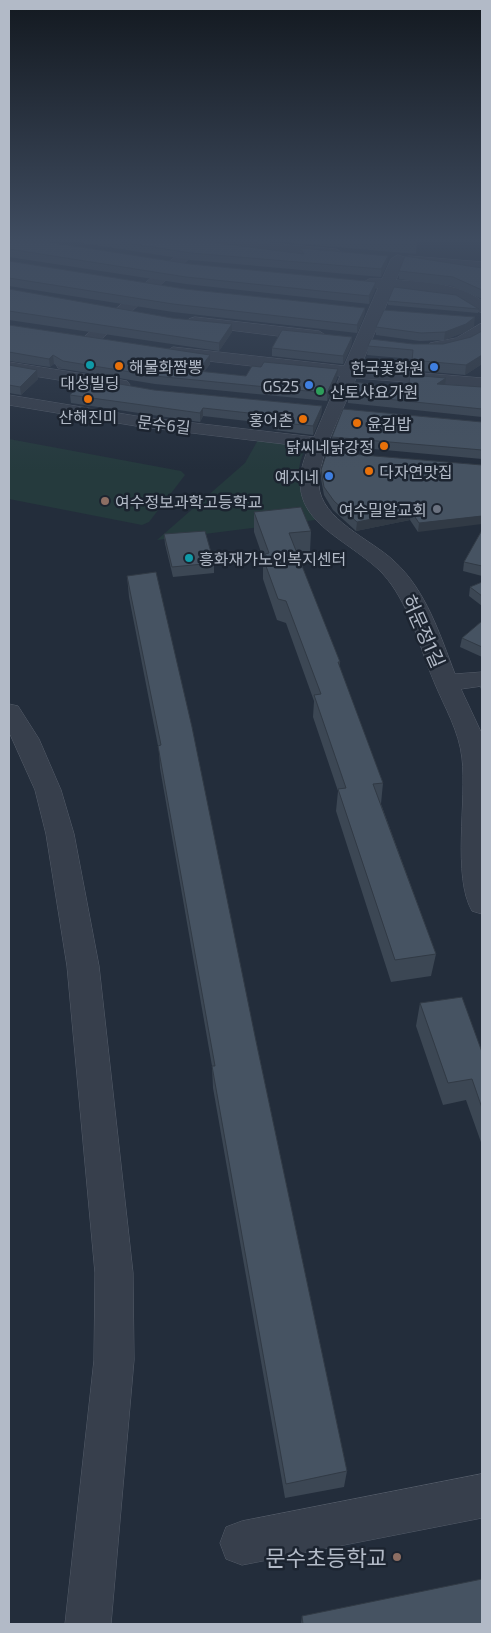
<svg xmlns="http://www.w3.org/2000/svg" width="491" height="1633" font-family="'Exo 2','Noto Sans KR',sans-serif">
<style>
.green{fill:#253a3d}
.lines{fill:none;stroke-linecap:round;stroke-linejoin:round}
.minor-casing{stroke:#555d6a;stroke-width:1}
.minor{fill:#373f4c;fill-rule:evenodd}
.wall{fill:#3c4754}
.shaded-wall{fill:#313a45}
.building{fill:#465362;stroke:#313a45}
.culture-dot{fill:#0f9aa8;stroke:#1c2430;stroke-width:2}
.food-dot{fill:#e8710a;stroke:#1c2430;stroke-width:2}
.shop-dot{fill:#3f7fe0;stroke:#1c2430;stroke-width:2}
.leisure-dot{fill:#2e9e5b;stroke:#1c2430;stroke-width:2}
.education-dot{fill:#8d6e63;stroke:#1c2430;stroke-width:2}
.worship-dot{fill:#6b7280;stroke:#1c2430;stroke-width:2}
.labels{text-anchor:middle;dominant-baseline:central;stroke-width:5;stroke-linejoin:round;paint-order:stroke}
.far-poi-label{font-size:16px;fill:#b2bac7;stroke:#1c2430;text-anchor:start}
.far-street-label{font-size:16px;fill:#b2bac7;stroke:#1c2430}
.street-label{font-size:19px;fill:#b2bac7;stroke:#1c2430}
.near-poi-label{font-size:22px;fill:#b2bac7;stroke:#1c2430;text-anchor:end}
</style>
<rect width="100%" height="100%" fill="#232d3b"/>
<!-- green -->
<g class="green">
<polygon points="9,439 181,471 185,475 149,522 142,525 9,499"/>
<path d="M258,440L307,445C291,477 301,490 315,520L157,540L245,463Z"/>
</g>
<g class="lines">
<!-- minor casing -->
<g class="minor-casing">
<g id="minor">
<polygon points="192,242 207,242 70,368 58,368 56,364 58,360"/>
<polygon points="208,242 257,242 336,249 343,253 336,257 215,246"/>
<path d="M398,255L404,257L409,256L482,262V270L404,262L396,280C425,282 458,283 482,301V313L442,294L393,289L360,368L482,378V388L356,378C345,407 318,455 319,485C320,519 372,540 394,561C426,590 440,635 455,674L482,672V686L461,689L482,734V914L472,911C452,876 467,800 462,758C459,731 445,708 435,684C425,662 419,638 409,616C401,599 392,582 378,569C336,531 278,517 309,447L142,427L9,405V395L142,417L314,437L340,376L173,357L165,352L173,347L344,366L378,288L364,286L362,283L369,279H382L391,259Z"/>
<polygon points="195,317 319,331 327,336 319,341 189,325 187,322 189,319"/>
<path d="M482,323V337C469,347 446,353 430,349L428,346L430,343L456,338Z"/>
<polygon points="9,362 121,380 127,381 130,385 127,389 121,390 9,372"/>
<polygon points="9,704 18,706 39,739 61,790 74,834 99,966 133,1273 134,1360 111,1624 65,1624 94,1360 95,1273 67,966 46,834 35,790 9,732"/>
<polygon points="482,1474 482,1518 242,1565 226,1559 220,1543 226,1527 242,1521"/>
</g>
</g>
<!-- minor -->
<use href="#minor" class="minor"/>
</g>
<!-- wall -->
<g class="wall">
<polygon points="9,242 190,264 376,282 375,290 369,304 186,284 9,257"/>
<polygon points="76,242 216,242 218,243 300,253 300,248 387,264 381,277 191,260"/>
<polygon points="290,242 417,242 416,254 291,243"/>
<polygon points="9,261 185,289 365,308 364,316 357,333 173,312 9,286"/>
<polygon points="482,268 482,299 452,286 399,279 399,271"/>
<polygon points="9,289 232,332 219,351 9,320"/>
<polygon points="388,301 479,309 478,313 388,305"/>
<polygon points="9,325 210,355 210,364 204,372 246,376 337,378 327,401 155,384 64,369 54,364 50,367 9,361"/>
<polygon points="474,326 465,332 444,340 420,341 376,335 376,327"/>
<polygon points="482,331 482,364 465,375 411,370 412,359 367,355 368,346 413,344 443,344 471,337"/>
<polygon points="352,337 351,346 343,364 272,356 272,348"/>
<polygon points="9,365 37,370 38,379 21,395 9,393 9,394"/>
<polygon points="446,378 445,384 482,387 482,418 482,417 348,403 348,395 369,384 368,391 408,395"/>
<polygon points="154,390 322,406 321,415 313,435 274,430 274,424 203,416 200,422 71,403 70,395"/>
<polygon points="482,422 482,459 331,445 332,437"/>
<polygon points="482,465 418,532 410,520 356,531 333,510 324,495 321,479 321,470"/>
<polygon points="254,512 311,531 310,552 297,554 340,662 339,667 383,783 381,804 436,954 431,976 391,982 336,811 338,791 313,717 314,701 286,623 277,620 263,579 263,558 254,532"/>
<polygon points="482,530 482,576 463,571 464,562"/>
<polygon points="164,534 214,563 214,573 173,577 165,544"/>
<polygon points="127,576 256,1041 347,1471 344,1487 285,1498 213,1088 212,1066 160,768 159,751 129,597"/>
<polygon points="482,582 482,606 469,596 470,587"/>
<polygon points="482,621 482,657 460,647 462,638"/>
<polygon points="482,679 482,689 480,688"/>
<polygon points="420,1003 482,1052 482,1145 466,1100 443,1105 416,1026"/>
<polygon points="302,1616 482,1624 301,1624"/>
</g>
<!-- shaded-wall -->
<g class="shaded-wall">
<polygon points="388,256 387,264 381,277 381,269"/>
<polygon points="376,282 375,290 369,304 369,296"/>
<polygon points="365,308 364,316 357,333 357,325"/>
<polygon points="475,317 474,326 465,332 444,340 445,332"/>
<polygon points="232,324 232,332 219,351 219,343"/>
<polygon points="352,337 351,346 343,364 343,356"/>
<polygon points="53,355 54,364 50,367 49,359"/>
<polygon points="210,355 210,364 198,380 198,371"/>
<polygon points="482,355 482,364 465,375 466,365"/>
<polygon points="338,369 337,378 327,401 327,393"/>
<polygon points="37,370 38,379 21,395 20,387"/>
<polygon points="446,378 445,387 437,384"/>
<polygon points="322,406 321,415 313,435 313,426"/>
<polygon points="203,408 203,416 200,422 200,413"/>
<polygon points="411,511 410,520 356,531 357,522"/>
<polygon points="482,516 482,524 418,532 419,523"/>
</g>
<!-- building -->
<g class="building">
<polygon points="9,242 48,242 190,264 376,282 369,296 186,277 9,249"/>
<polygon points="121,242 216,242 218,243 304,254 300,248 388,256 381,269 191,253"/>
<polygon points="405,256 482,268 482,290 453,277 399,271"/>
<polygon points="9,261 185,289 365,308 357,325 173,304 9,278"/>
<polygon points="394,287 456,295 479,309 388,301"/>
<polygon points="9,289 172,318 232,324 219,343 9,311"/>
<polygon points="384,310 475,317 466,324 445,332 421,333 376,327"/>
<polygon points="9,325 210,355 198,371 246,376 252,366 261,367 264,362 338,369 327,393 155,376 63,361 53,355 49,359 9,352"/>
<polygon points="282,330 352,337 343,356 272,348"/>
<polygon points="482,331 482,355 466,365 412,360 413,350 368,346 371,339 413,344 443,344 471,337"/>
<polygon points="9,365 37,370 20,387 9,385"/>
<polygon points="410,375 446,378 437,384 482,387 482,409 348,395 354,382 369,384 367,391 408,395"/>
<polygon points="85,378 154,390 322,406 313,426 274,422 276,416 203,408 200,413 70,395"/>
<polygon points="343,409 482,422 482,450 332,437"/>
<polygon points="327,452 482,465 482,516 419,523 411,511 357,522 334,501 324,487 321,470"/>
<polygon points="301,507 311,531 289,533 340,662 338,662 383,783 373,784 436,954 395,960 338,789 346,788 314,695 321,694 286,601 278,599 263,558 267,557 265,554 269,553 254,512"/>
<polygon points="482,530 482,566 464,562"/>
<polygon points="205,531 214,563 172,567 164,534"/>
<polygon points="156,572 192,727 256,1041 347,1471 286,1484 212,1066 215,1066 158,746 161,745 127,576"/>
<polygon points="482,582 482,596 470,587"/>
<polygon points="482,621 482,647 462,638"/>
<polygon points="462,997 482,1052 482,1108 472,1079 448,1083 420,1003"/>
<polygon points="482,1579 482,1624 303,1624 302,1616"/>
</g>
<!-- sky -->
<linearGradient id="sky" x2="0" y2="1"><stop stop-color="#131920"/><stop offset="0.51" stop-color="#3f4c60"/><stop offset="1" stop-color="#3f4c60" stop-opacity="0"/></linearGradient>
<rect width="491" height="470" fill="url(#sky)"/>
<!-- markers -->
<g class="culture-dot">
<circle cx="90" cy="365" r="5"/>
<circle cx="189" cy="558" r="5"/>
</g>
<g class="food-dot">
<circle cx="119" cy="366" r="5"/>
<circle cx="88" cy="399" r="5"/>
<circle cx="303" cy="419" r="5"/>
<circle cx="357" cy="423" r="5"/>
<circle cx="384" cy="446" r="5"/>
<circle cx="369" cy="471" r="5"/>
</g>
<g class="shop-dot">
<circle cx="434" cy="367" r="5"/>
<circle cx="309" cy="385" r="5"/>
<circle cx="329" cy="476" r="5"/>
</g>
<circle class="leisure-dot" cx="320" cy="391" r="5"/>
<g class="education-dot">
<circle cx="105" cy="501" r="5"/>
<circle cx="397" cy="1557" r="5"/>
</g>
<circle class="worship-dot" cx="437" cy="509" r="5"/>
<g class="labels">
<!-- far-poi labels -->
<g class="far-poi-label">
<text x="129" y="366">해물화짬뽕</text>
<text x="424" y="367" text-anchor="end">한국꽃화원</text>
<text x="90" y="382" text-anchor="middle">대성빌딩</text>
<text x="299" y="385" text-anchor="end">GS25</text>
<text x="330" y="391">산토샤요가원</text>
<text x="88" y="416" text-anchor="middle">산해진미</text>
<text x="293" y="419" text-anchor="end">홍어촌</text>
<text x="367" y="423">윤김밥</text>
<text x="374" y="446" text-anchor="end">닭씨네닭강정</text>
<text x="379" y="471">다자연맛집</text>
<text x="319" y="476" text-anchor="end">예지네</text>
<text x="115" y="501">여수정보과학고등학교</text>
<text x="427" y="509" text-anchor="end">여수밀알교회</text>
<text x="199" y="558">흥화재가노인복지센터</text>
</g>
<!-- far-street labels -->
<g class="far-street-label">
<text transform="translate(164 424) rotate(7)">문수6길</text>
</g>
<!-- street labels -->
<g class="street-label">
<text transform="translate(424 631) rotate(66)">허문정1길</text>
</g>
<!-- near-poi labels -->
<g class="near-poi-label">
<text x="387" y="1557">문수초등학교</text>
</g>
</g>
<!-- border -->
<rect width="491" height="1633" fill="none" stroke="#b2bac7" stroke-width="20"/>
</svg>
